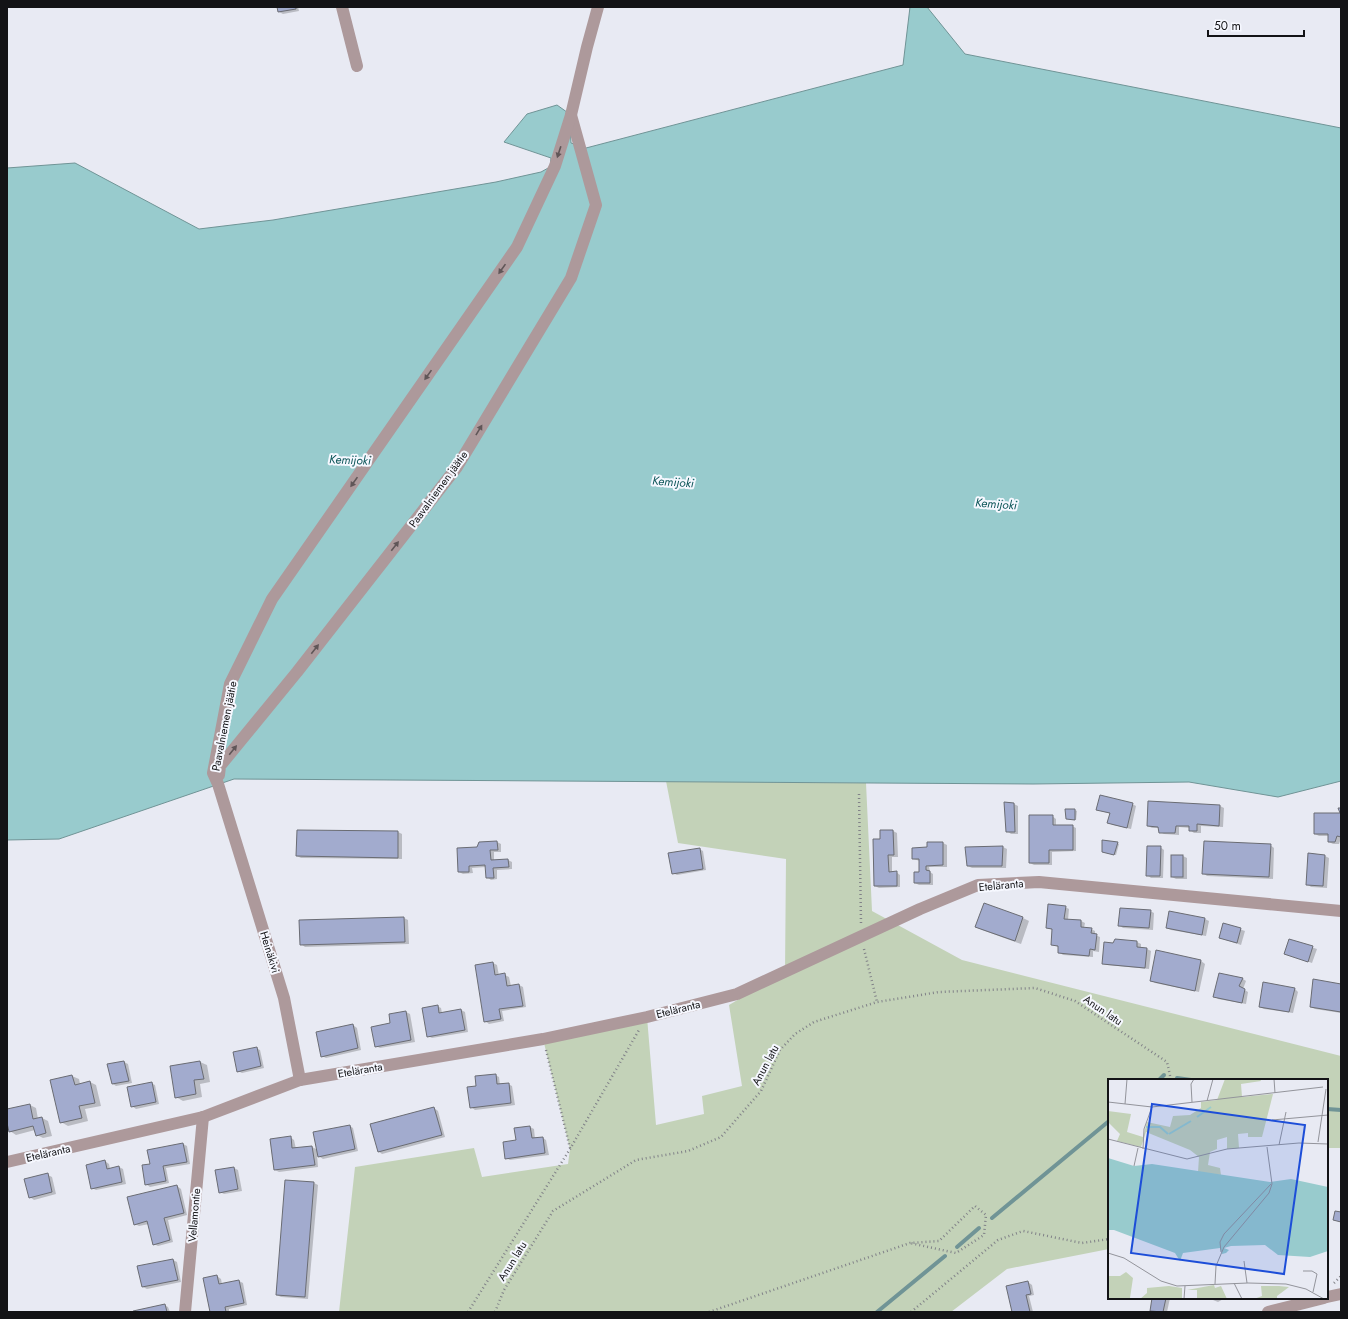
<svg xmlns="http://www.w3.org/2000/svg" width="1348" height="1319" font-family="Jost,sans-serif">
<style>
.green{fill:#c3d2b8}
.water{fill:#98cbcd;stroke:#709496}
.shadow{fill:#0003}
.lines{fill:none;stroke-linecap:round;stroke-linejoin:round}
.stream{stroke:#709496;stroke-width:4}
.building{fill:#a2abce;stroke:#6a6c73}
.path{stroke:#818288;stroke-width:2.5;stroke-dasharray:1 3;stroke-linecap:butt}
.minor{stroke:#ad999b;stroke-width:12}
.oneway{fill:#605658}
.labels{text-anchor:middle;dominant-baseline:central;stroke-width:4;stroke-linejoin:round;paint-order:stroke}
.street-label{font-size:11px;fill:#131316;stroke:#f6f8ff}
.water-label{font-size:12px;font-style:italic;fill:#0d5659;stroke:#f6f8ff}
.inset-river{fill:none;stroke:#98cbcd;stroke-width:2}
.inset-road{fill:none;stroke:#93949b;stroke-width:1}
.view{fill:#1d4ed8;fill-opacity:0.15;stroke:#1d4ed8;stroke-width:2}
.inset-edge{fill:none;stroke:#131316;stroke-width:2}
</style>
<rect width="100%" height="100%" fill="#e8eaf3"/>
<!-- green -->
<polygon class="green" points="666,781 866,783 872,911 962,960 1341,1056 1341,1148 1327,1148 1327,1080 1109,1080 1109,1249 1007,1269 951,1312 339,1312 355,1167 474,1148 482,1177 568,1164 570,1149 543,1039 647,1017 656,1125 704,1114 702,1096 742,1086 729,1005 785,972 786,859 678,843"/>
<!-- water -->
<polygon class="water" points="910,7 927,7 965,54 1341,128 1341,781 1278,797 1189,782 1033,784 234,779 59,839 7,840 7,168 75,163 199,229 273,220 496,182 541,172 550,167 551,158 504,142 527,114 557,105 571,115 570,125 571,143 586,148 903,65"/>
<!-- shadow -->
<g class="shadow">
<polygon points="278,7 298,7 299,11 283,14 279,12"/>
<polygon points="1014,804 1018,806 1018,834 1011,834 1007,831"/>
<polygon points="1132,804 1136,806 1131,829 1113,825 1109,823 1111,814 1097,810"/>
<polygon points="1220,806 1224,808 1223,827 1201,826 1201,833 1194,833 1190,830 1190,828 1179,827 1179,835 1164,834 1160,832 1159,828 1152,828 1148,826"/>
<polygon points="1341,809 1341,838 1339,844 1333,844 1329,842 1329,836 1319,836 1315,834 1341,814"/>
<polygon points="1075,810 1077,811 1076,820 1069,819"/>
<polygon points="1052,816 1056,819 1056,826 1072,826 1076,828 1076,851 1052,852 1052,865 1034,865 1030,863"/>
<polygon points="298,831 398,832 402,834 402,859 301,858 297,856"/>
<polygon points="881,831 893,831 897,833 898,857 892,857 892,872 896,872 900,875 900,887 879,888 875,886 881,840"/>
<polygon points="497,842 501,844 501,852 494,852 494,861 508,860 512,862 512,869 497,870 497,879 491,880 487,877 486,867 472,868 473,873 463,874 459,872 478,848 479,843"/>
<polygon points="943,843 947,845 947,867 929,867 930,872 933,874 933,885 919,885 915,883 920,873 920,861 913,859 928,848"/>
<polygon points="1117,843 1119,844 1116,855 1103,852"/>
<polygon points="1270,845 1274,848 1273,879 1207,876 1203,873"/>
<polygon points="1003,847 1007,849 1006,868 972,868 968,866"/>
<polygon points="1160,847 1164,850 1163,878 1151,878 1147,875"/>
<polygon points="699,849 703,851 706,870 677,875 673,873"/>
<polygon points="1309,854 1325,856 1329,858 1327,888 1311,887 1307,884"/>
<polygon points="1183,856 1187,858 1187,879 1176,879 1172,877"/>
<polygon points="984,904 1023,918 1029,921 1021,944 982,930 976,927"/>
<polygon points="1065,907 1069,909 1068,920 1081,921 1085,923 1084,928 1091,929 1095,931 1095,935 1100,937 1099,952 1093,951 1093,957 1063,955 1059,952 1059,947 1052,945 1053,930 1047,928"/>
<polygon points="1150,911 1154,913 1153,930 1123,928 1119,925"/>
<polygon points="1170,913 1205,919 1209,921 1206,936 1171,930 1167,928"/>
<polygon points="404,918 408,920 409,944 305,947 301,944"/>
<polygon points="1224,924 1245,931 1241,945 1220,938"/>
<polygon points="1290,940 1317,949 1312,963 1286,954"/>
<polygon points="1137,942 1141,944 1141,948 1147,949 1151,951 1149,969 1107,965 1103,963 1114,944"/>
<polygon points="1157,952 1201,961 1205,964 1199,992 1155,983 1151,980"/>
<polygon points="493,963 497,965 499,976 505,975 509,977 511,986 519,985 523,987 526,1007 502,1011 504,1021 489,1024 485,1021"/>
<polygon points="1219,974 1243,979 1246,981 1243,989 1248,992 1246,1004 1218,999 1215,996"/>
<polygon points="1341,985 1341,1013 1315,1009 1311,1007"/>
<polygon points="1295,989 1298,992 1293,1013 1264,1009 1260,1007"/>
<polygon points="437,1006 441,1008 442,1013 461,1010 465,1012 468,1032 432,1038 428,1036"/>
<polygon points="406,1012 410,1014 415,1042 380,1048 376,1046 391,1024"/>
<polygon points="353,1025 357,1028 361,1050 326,1058 322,1056"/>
<polygon points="256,1048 260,1050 264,1068 242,1073 238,1071"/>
<polygon points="124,1062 128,1064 132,1083 116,1086 113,1084"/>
<polygon points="200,1062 207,1065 210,1082 200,1084 202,1097 183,1101 176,1097 171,1067"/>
<polygon points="495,1075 499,1077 500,1085 508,1084 512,1086 515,1105 475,1110 471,1107 477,1086"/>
<polygon points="72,1076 79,1079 80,1084 90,1082 96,1085 101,1106 85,1109 88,1121 68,1126 61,1122 52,1080"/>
<polygon points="151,1083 155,1085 159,1104 136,1109 132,1106"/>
<polygon points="30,1105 36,1108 38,1119 42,1118 48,1121 52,1136 43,1138 37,1135 35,1130 16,1135 10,1131 7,1119 7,1110"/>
<polygon points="434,1108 438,1111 445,1137 382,1154 378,1151"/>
<polygon points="350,1126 353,1128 358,1151 323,1159 317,1155 318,1167 279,1172 275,1170 290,1137 294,1140 296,1149 312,1147 318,1150"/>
<polygon points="530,1127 534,1129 535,1139 543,1138 546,1140 549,1155 510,1160 506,1158 517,1141"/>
<polygon points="183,1144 187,1146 190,1164 166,1168 169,1183 150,1187 146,1184 151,1164"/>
<polygon points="105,1161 109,1164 110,1169 119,1167 123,1169 126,1184 96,1190 92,1188"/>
<polygon points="234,1168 238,1170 242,1191 224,1194 220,1192"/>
<polygon points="48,1175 52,1177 56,1194 34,1200 30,1197"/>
<polygon points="314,1183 318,1185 308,1299 281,1297 277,1295"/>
<polygon points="177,1186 181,1189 187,1215 168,1220 173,1242 158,1246 154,1244 149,1224 139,1226 135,1224"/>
<polygon points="173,1260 177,1262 181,1282 147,1289 143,1287 139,1267"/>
<polygon points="217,1276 221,1279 222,1284 239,1281 243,1283 247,1305 229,1309 229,1312 211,1312"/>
<polygon points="1028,1282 1032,1285 1034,1295 1029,1296 1033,1312 1013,1312"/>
<polygon points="1153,1298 1170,1298 1167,1312 1153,1312 1151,1311"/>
<polygon points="1208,1298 1225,1298 1218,1302"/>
<polygon points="164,1305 168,1307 170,1312 135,1312"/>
</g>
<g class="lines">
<!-- stream -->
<g class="stream">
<polyline points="1177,1078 1191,1080"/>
<polyline points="1159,1080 1164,1075"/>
<polyline points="1327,1109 1341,1110"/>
<polyline points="992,1218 1109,1121"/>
<polyline points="957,1247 979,1228"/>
<polyline points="877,1312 945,1256"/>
</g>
</g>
<!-- building -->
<g class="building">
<polygon points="277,7 296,7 296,9 278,12"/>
<polygon points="1100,795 1133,803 1127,828 1107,823 1110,813 1096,810"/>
<polygon points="1148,801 1220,805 1219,826 1197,824 1197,831 1189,831 1189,826 1176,826 1175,833 1159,833 1158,827 1147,826"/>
<polygon points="1004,802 1014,803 1015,832 1006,832"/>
<polygon points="1338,808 1341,808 1341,837 1337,836 1335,842 1328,842 1328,834 1314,834 1314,813 1340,813"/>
<polygon points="1065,809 1075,809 1075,820 1066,819"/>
<polygon points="1029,815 1053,815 1053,825 1073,825 1073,850 1049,850 1049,863 1029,863"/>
<polygon points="297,830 398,831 398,858 296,856"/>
<polygon points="880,830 893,830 894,855 888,855 889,872 897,871 897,886 874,886 873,839 880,839"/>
<polygon points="1102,840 1118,842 1114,855 1102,852"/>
<polygon points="497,841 498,850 490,850 491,860 508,859 509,867 493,868 494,878 486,878 485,865 469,866 469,872 458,872 457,848 477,847 479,842"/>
<polygon points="1204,841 1271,844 1269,877 1202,874"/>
<polygon points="927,842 943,842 943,865 926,866 926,870 930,871 930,883 914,883 914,872 919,872 919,859 912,859 912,848 927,847"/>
<polygon points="1003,846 1002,866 967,866 965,847"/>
<polygon points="1147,846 1161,846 1160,876 1146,876"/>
<polygon points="700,848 703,869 672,874 668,853"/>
<polygon points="1308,853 1325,855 1323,886 1306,885"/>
<rect x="1171" y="855" width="12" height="22"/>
<polygon points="984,903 1023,917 1015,941 975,927"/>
<polygon points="1048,904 1066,906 1064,919 1081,920 1081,927 1092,928 1091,933 1097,934 1095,950 1090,949 1089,956 1058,953 1058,946 1051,945 1052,929 1046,928"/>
<polygon points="1120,908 1151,910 1149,928 1118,926"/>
<polygon points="1169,911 1205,918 1202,935 1166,928"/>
<polygon points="404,917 405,942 300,945 299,920"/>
<polygon points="1223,923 1241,928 1237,943 1219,938"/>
<polygon points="1115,939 1137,941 1137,947 1147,948 1145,968 1102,964 1104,942 1113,943"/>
<polygon points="1289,939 1313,946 1308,962 1284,954"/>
<polygon points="1156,950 1201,960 1195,991 1150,981"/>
<polygon points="493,962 495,975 505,973 507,986 519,984 523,1006 499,1009 501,1019 484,1022 475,965"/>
<polygon points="1219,973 1243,978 1239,986 1245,989 1242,1003 1213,997"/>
<polygon points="1313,979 1341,984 1341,1012 1310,1007"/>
<polygon points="1263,982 1295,988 1289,1012 1259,1007"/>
<polygon points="438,1005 439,1013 461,1009 465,1030 427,1037 422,1008"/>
<polygon points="406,1011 411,1040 375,1047 371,1027 390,1023 389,1014"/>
<polygon points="353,1024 358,1048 321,1057 316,1032"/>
<polygon points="257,1047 261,1066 237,1072 233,1052"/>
<polygon points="124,1061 129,1081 112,1084 107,1064"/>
<polygon points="200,1061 204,1079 194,1080 196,1094 175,1098 170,1066"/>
<polygon points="496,1074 497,1084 509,1083 511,1103 470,1108 467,1087 476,1086 475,1076"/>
<polygon points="72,1075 75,1085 90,1081 95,1103 79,1106 82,1118 60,1123 50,1080"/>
<polygon points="152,1082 156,1102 131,1107 127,1087"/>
<polygon points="30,1104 33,1119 42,1117 46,1133 36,1136 33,1126 9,1132 7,1123 7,1109"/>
<polygon points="434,1107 442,1135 378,1152 370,1124"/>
<polygon points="350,1125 355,1149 318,1157 313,1132"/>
<polygon points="530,1126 532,1138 543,1137 545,1153 505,1159 503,1142 516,1140 514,1128"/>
<polygon points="291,1136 292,1148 312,1146 315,1165 274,1170 270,1139"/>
<polygon points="183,1143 187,1162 163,1166 166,1181 145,1185 142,1165 150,1164 147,1150"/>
<polygon points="105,1160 107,1169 119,1166 122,1182 91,1189 86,1165"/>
<polygon points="234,1167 238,1189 219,1193 215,1170"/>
<polygon points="48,1173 52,1192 29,1198 24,1179"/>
<polygon points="285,1180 314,1182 305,1297 276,1295"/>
<polygon points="177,1185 184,1213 164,1218 170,1240 153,1245 147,1221 134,1225 127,1197"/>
<polygon points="1335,1211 1341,1212 1341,1222 1333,1220"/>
<polygon points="173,1259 178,1280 142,1287 137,1266"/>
<polygon points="217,1275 219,1284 239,1280 244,1303 225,1307 226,1312 210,1312 203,1278"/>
<polygon points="1028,1281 1031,1294 1026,1295 1030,1312 1012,1312 1006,1286"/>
<polygon points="1152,1298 1166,1298 1163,1312 1150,1311"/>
<polygon points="165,1304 167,1312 134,1312 133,1311"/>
</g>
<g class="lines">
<!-- path -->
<g class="path">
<polyline points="859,794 861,924"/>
<polyline points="864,949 877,1002"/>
<polyline points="546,1050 570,1148"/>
<polyline points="1334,1283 1341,1276"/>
<polyline points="468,1312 570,1149 639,1030"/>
<polyline points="495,1312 504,1290 553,1211 636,1160 688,1151 721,1137 761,1091 780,1050 795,1034 814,1022 877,1002 939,992 1035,988 1075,1001 1167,1062 1171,1080"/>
<polyline points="709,1312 910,1243 939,1241 975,1206 986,1215 984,1235 956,1253 910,1243"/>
<polyline points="911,1312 998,1240 1023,1231 1082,1243 1109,1239"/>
</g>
<!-- minor -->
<g class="minor">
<polyline points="342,7 357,66"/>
<polyline points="219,775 220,766 297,672 457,467 571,278 596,205 571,115"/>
<polyline points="300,1080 284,998 218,784 213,773 230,684 272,599 517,247 555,166 571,115 587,47 598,7"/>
<polyline points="7,1162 203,1117 300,1080 543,1039 647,1017 737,994 920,909 978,885 1039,882 1341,911"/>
<polyline points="1327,1297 1341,1294"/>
<polyline points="185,1312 203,1117"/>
<polyline points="1268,1312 1324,1298"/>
</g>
</g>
<!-- one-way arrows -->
<defs><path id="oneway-solid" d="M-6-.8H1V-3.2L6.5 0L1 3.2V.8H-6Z"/></defs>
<g class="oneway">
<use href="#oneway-solid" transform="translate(559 152) rotate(108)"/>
<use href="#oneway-solid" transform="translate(502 269) rotate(125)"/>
<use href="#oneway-solid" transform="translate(428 375) rotate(125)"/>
<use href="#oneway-solid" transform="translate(479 430) rotate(-59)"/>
<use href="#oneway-solid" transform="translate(354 482) rotate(125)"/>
<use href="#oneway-solid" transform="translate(395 546) rotate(-52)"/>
<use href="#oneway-solid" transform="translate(315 649) rotate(-52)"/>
<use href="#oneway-solid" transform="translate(233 750) rotate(-51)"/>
</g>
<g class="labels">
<!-- street labels -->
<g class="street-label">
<text transform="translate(438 489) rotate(-54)">Paavalniemen jäätie</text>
<text transform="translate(224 726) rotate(-79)">Paavalniemen jäätie</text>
<text transform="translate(1001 885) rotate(-5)">Eteläranta</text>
<text transform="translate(270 952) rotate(73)">Heinäkivi</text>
<text transform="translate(678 1009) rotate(-14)">Eteläranta</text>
<text transform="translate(1103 1010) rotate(34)">Anun latu</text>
<text transform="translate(765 1065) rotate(-62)">Anun latu</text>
<text transform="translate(360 1070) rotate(-10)">Eteläranta</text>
<text transform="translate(48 1153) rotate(-13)">Eteläranta</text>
<text transform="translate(194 1215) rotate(-85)">Vellamontie</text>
<text transform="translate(512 1261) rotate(-58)">Anun latu</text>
</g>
<!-- water labels -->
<g class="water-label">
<text transform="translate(350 460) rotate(2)">Kemijoki</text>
<text transform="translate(673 482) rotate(4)">Kemijoki</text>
<text transform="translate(996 504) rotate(4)">Kemijoki</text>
</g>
</g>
<!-- overview -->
<g transform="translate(1108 1079)">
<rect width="220" height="220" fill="#e8eaf3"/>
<path d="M117,0H152L153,2L133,5L134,18L165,15L154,58H140V54L130,55L131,69L119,70V58L109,61V70L102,73L100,86L112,89L113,96L90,93L91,78L82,71L38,53L33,68L9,62L12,55L0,43V32L23,35L19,53L35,58L39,43L62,48L65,37L82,36L93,29V23L109,21ZM18,193L25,199L22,219L26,220H0V197H12ZM106,206L107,209L113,207L119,220H89V211H79ZM61,207L74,209V219L32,220L39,214V209ZM153,207H171L181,208L169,217V220H146L154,217Z" fill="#c3d2b8"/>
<path d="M0,79L26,87L44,85L162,103L183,100L220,108V172L202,178L170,176L157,166L123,167L116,169L121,171L118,174L114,175L112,169L75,174L72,182L67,174L6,151H0Z" fill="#98cbcd"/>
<path class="inset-river" d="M89,38L103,28M38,48H52L60,55M61,55L83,42"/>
<path class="inset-road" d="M166,0L167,14M99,22L105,0M0,23L44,28L215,8M84,23L83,5L86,0M17,25L19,0M164,41L220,36M0,60L79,80L119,70L191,64L220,65M210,63L218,10M171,66L178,33M35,70L36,50L44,28M26,87L30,69M113,173L112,163L116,155L163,105M0,174L16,179L53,202L69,207L140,204L178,205L198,210L216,220M136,182L139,204M195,192H204L209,195L205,213M126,204L134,220M107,205L108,187L116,168L161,114L164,105L159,68M76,220L77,207"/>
<path class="view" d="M44,25L197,46L176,195L23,174Z"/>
<rect width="220" height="220" class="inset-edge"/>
</g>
<!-- border -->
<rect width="1348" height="1319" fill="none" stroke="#131316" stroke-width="16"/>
<!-- scale -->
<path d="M1208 30v6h96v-6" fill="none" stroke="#131316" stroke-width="2"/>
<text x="1214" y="30" font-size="12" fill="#131316" stroke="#f6f8ff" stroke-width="3" paint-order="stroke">50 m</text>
</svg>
